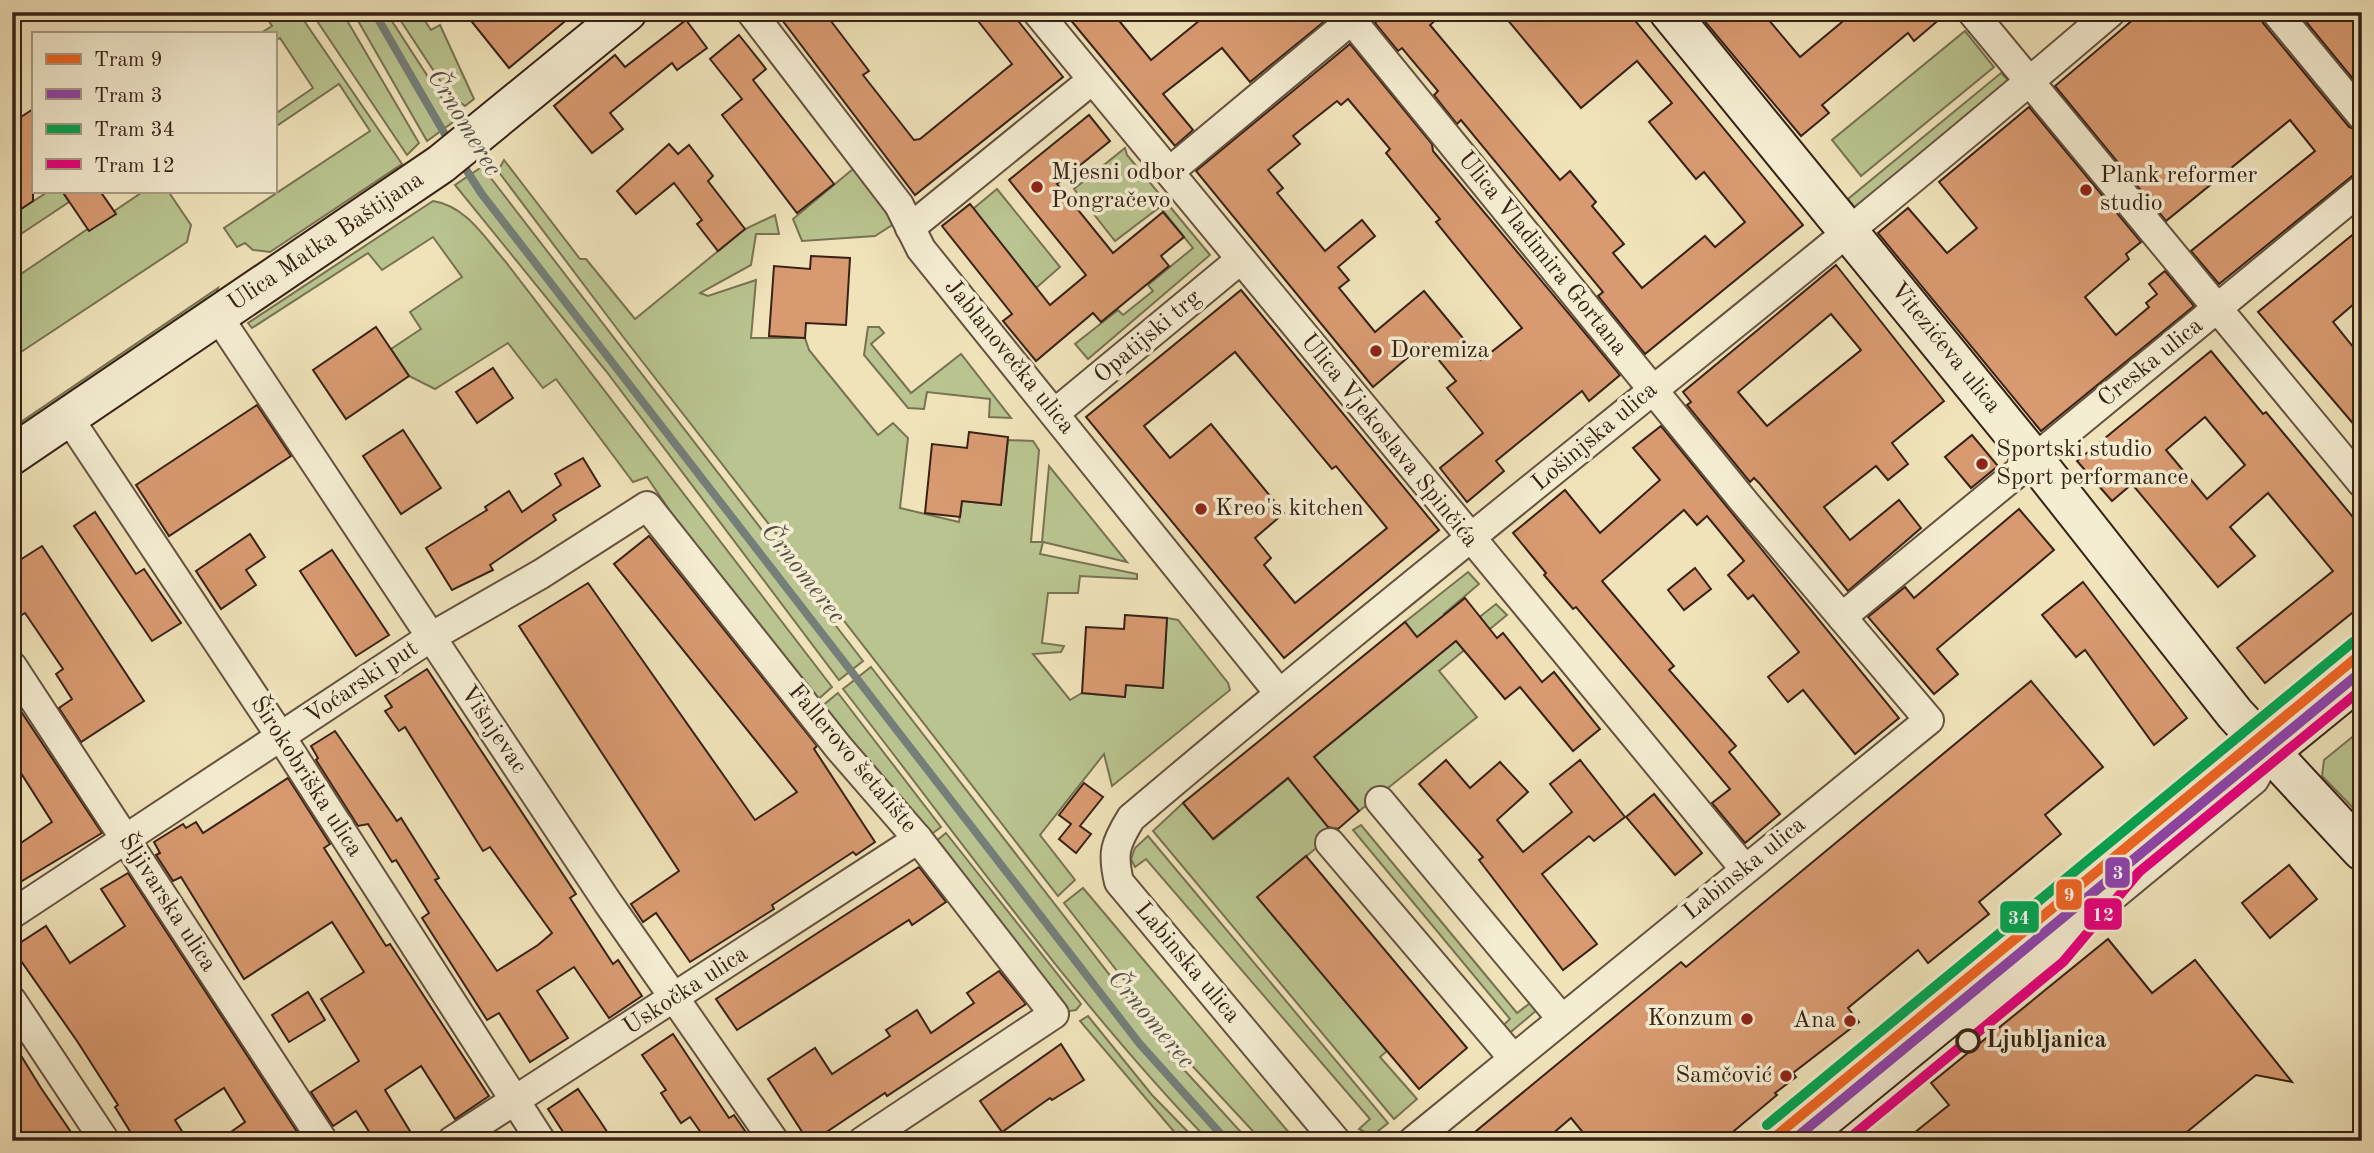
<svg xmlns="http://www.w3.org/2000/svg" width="2374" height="1153" font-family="'Old Standard TT',serif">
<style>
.green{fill:#b9c490;stroke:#787353;stroke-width:2}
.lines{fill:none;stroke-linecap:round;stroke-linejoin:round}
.stream{stroke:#757e79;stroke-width:8}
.building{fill:#d99a71;stroke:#372216;stroke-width:2;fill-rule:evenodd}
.street-casing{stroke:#65523f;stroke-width:32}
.secondary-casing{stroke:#372216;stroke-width:42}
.street{stroke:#f5edd2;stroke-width:28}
.secondary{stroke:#f5edd2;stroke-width:38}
.tram{stroke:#372216;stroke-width:2}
.tram-1-casing{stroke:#f5edd2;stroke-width:16}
.tram-2-casing{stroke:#f5edd2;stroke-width:16}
.tram-3-casing{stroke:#f5edd2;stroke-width:16}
.tram-4-casing{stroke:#f5edd2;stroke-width:16}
.tram-1{stroke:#f26522;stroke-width:10}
.tram-2{stroke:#8e44ad;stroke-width:10}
.tram-3{stroke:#00a651;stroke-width:10}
.tram-4{stroke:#e5007d;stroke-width:10}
.poi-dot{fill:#8f2418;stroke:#f5edd2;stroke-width:2.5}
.stop-dot{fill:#f5edd2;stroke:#372216;stroke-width:3.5}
.labels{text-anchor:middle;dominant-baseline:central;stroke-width:7;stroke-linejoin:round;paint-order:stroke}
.poi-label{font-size:24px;fill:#372216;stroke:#f5edd2;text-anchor:start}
.street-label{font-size:24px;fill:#372216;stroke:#f5edd2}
.stop-label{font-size:24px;font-weight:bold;fill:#372216;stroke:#f5edd2;text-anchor:start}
.water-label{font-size:26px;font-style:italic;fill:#565048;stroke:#f5edd2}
.line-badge{stroke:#f5edd2;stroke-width:2.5}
.badge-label{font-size:19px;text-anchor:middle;font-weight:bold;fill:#fff}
</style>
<rect width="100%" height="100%" fill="#f0e3ba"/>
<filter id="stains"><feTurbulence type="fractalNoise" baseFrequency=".00286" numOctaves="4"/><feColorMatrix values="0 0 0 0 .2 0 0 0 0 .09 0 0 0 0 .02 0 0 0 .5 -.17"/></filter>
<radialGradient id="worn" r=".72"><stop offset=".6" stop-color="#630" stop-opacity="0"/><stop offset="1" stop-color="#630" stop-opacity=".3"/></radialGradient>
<!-- green -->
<g class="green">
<polygon points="263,12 298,12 402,164 270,252 253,250 245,243 237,247 224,228 370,131 339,84 275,127 275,114 313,88 280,38 275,41 275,33 261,33 272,26"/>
<polygon points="311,12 342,12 419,143 407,155"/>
<polygon points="353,12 386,12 456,120 427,141"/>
<polygon points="395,12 419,12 431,30 440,25 474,99 465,106 449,94"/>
<polygon points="1965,31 1994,67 1861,176 1832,140"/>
<polygon points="2001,73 2009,81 1855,208 1848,199"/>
<polygon points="1125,148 1127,155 1210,255 1088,359 1075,344 1118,310 1123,315 1153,291 1148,285 1193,248 1160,207 1115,241 1074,189"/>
<polygon points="504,160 580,259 586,259 635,319 745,229 775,215 779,234 756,234 751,265 700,293 708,296 756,280 751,338 805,338 809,350 878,435 893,423 908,438 900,508 959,522 962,501 1001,505 1008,440 1033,441 1039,450 1031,542 1042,542 1049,466 1127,562 1043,542 1040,554 1137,574 1137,579 1080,576 1078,593 1048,593 1042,643 1064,646 1061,652 1033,654 1070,700 1082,693 1125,697 1126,685 1162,688 1167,618 1178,620 1228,683 1230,690 1112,786 1104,754 1040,835 1075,880 1058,896 624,338 498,171"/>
<polygon points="489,162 490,177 863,661 839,680 606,371 455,185"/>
<polygon points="859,164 900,220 875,236 802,241 793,219"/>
<polygon points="997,189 1060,267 1036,288 973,209"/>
<polygon points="49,191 62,191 69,202 12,240 12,215"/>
<polygon points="144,191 168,191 191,225 187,242 12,358 12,280"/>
<path d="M433,201C466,206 484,237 505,261L832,687L815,702L699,554L647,477L633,482L556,379L543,388L508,343L435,389L409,376L391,349L421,329L410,312L462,277L433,237L382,270L368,253L252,328L248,323Z"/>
<polygon points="218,288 214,300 12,438 12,428"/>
<polygon points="868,327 879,327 884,333 871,344 911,393 961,354 1011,418 989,417 990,399 927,392 924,409 908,408 864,355"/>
<polygon points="1468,572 1479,584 1444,614 1459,633 1496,604 1507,615 1439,671 1477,717 1359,811 1333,781 1308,802 1334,833 1258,897 1387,1051 1380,1057 1417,1099 1394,1119 1153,831 1183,803 1214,839 1434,659 1405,622"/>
<path d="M871,667L1177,1062L1249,1141H1209C1075,1002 962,841 843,689Z"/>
<polygon points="838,693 941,827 929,836 821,707"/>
<polygon points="2362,729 2362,817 2322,776 2324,760"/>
<polygon points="1361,825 1517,1013 1534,1000 1537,1010 1506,1036 1497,1031 1510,1019 1353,830"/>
<polygon points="946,833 1081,1004 1076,1010 1063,1012 935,842"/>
<polygon points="1148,836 1388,1123 1372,1136 1359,1129 1370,1119 1146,859 1135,867 1131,859 1135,848"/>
<polygon points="1083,888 1094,901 1296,1141 1262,1141 1185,1058 1064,903"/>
<polygon points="1088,1016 1152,1095 1197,1141 1182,1141 1080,1021"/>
</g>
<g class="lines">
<!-- stream -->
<g class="stream">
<polyline points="374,12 450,143"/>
<polyline points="460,160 481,193 1139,1043 1227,1141"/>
</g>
</g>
<!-- building -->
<g class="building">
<polygon points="464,12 576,12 509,68"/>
<polygon points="776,12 824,12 869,71 863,75 914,140 920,139 1012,64 971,12 1011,12 1063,77 915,195"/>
<polygon points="1064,12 1112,12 1151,60 1210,12 1319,12 1326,20 1250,82 1222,48 1163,94 1193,130 1175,146"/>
<polygon points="1388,12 1445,12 1430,25 1560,180 1570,171 1596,202 1592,206 1624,244 1613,253 1642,288 1705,236 1715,247 1745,222 1704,172 1696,179 1649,122 1672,103 1637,61 1581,108 1501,12 1628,12 1803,225 1645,354 1598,296 1603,292 1461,120 1457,124 1434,95 1438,91 1402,48 1398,51 1375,23"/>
<polygon points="1697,12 1762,12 1800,57 1854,12 1948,12 1914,41 1908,33 1822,105 1829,113 1801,136"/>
<polygon points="2142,12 2260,12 2263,23 2349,127 2362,132 2362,168 2219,284 2191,251 2315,151 2290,120 2166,221 2055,86"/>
<polygon points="2298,12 2347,12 2362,30 2362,90"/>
<polygon points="686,20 707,48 677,70 672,63 610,113 623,129 592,153 554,106 615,55 625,67"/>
<polygon points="739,35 766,69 753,80 834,184 797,213 722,115 742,99 710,59"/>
<path d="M1350,44L1432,144L1433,151L1620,375L1589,401L1582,391L1496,461L1504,471L1467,502L1440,468L1483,433L1447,388L1456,381L1425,343L1373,387L1196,171ZM1348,99L1390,149L1386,153L1440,219L1436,222L1522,328L1481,360L1424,291L1375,332L1339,288L1349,280L1338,267L1375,236L1362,220L1325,251L1277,193L1283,188L1268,170L1300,144L1293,136L1337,101L1341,105Z"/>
<polygon points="2029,107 2141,242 2126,254 2129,259 2085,297 2116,335 2149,307 2146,303 2157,294 2149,284 2165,271 2194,306 2041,431 1878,233 1908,208 1947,253 1977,228 1939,182"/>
<polygon points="33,109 33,201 12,215 12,123"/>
<polygon points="1089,115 1110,141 1057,184 1113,253 1163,212 1184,237 1161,256 1169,266 1101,322 1093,313 1036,361 1003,321 1012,314 942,226 970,204 1050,305 1086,275 1009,180"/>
<polygon points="669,144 678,154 689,145 713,176 708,181 745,229 718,251 697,224 702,220 674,183 636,214 617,191"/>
<polygon points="62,191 100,191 116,214 89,231"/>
<polygon points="2362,227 2362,297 2333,322 2362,358 2362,434 2258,312"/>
<polygon points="811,256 850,258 846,325 806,323 805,338 769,336 774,266 810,269"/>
<path d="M1836,265L1944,401L1892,443L1908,464L1888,480L1876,466L1824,507L1850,540L1899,500L1921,528L1848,591L1760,484L1754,478L1750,482L1687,405L1691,402L1683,392ZM1831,314L1861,350L1767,426L1738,392Z"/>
<path d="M1241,290L1439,530L1284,658L1086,417ZM1235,352L1332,469L1336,466L1387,528L1295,603L1264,565L1271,558L1255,538L1284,513L1211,424L1170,458L1144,426Z"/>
<polygon points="376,327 409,376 346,419 313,370"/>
<path d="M2211,351L2263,414L2266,412L2362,528V605L2265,683L2237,648L2333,571L2268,493L2230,527L2255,556L2218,587L2132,484L2112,501L2077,461ZM2205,417L2245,465L2207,499L2166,450Z"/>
<polygon points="493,368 513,398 477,423 456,392"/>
<polygon points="257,405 291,456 169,536 136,485"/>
<polygon points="1661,426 1899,718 1855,754 1803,690 1788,702 1768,677 1799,652 1753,595 1748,599 1728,575 1744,561 1707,516 1697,525 1684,510 1602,581 1674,666 1669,670 1736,746 1729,752 1780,814 1745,843 1712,803 1730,789 1576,607 1573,609 1544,575 1546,573 1513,533 1565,490 1600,533 1660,480 1633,448"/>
<polygon points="403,430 441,488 401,514 363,456"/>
<polygon points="969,432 1008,437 1001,505 962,501 960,517 925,513 932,444 967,448"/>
<polygon points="1972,435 1998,466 1971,488 1945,457"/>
<polygon points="583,458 600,486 553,515 556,520 490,565 493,570 452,590 426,548 487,510 485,507 509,491 522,512 561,485 555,474"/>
<polygon points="2019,509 2054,550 1937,649 1958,674 1934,694 1868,617 1905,587 1914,598"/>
<polygon points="95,512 136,574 144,569 181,623 152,641 74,526"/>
<polygon points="250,534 265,557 246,570 256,585 221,609 196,571"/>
<polygon points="649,536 817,746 814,749 875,842 856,855 853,852 772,905 774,909 690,962 656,913 643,922 631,904 679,871 519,626 588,583 755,820 797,792 614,564"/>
<polygon points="42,546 144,701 81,742 59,708 72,699 56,674 63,669 25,613 12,621 12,586 21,580 12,565"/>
<polygon points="332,550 389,635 356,656 300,571"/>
<polygon points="1695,568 1711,589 1684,610 1668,590"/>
<polygon points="2083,582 2187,718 2154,745 2085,650 2076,657 2042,615"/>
<polygon points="1465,598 1497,638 1503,633 1542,682 1554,672 1600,729 1573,751 1520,687 1505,699 1456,641 1314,757 1359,811 1338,829 1328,827 1288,778 1213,839 1183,803 1405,622 1417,637"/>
<polygon points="1125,615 1167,618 1163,688 1126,685 1125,697 1082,693 1086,627 1124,629"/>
<polygon points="427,669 576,894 570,898 613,964 618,960 642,996 609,1018 574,967 537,991 568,1038 530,1062 499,1013 487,1020 422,918 429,913 396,860 392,862 368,824 358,826 316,760 318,758 311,746 335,731 397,821 401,818 439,878 435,880 497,971 538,945 552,933 490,847 483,851 405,727 399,731 385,711 392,707 385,696"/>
<polygon points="2031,681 2103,767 2045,815 2061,834 1979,902 1989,914 1928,963 1918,950 1848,1008 1859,1022 1793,1073 1796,1077 1775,1093 1777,1095 1722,1141 1590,1141 1571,1118 1544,1141 1464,1141 1681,962 1686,967"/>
<polygon points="12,698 102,833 12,887 12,849 52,822 12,759"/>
<polygon points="1446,760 1470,788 1500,762 1528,792 1497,820 1523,852 1572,812 1550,784 1580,760 1625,817 1594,841 1589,836 1542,874 1597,944 1563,970 1479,860 1483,857 1419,784"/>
<polygon points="288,778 330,844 324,848 357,900 386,946 390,944 489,1096 455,1119 421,1066 385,1090 416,1141 375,1141 356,1111 333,1126 311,1092 359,1061 321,999 364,972 332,922 244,979 181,877 173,881 156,855 160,853 154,842 183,824 186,828 196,822 203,833"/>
<polygon points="1084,783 1103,797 1080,826 1091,834 1076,853 1059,839 1071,824 1059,815"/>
<polygon points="1654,794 1702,853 1675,875 1626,817"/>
<polygon points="1306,856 1467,1048 1419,1089 1257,897"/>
<polygon points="2289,865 2317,899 2270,938 2242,903"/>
<polygon points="919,867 946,902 912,925 909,920 737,1030 716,999"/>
<polygon points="128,873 237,1040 303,1141 218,1141 245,1122 224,1088 175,1120 188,1141 136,1141 115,1107 118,1105 77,1041 12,948 46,926 70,963 125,926 101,889"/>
<polygon points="2108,939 2152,993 2195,960 2292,1082 2256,1075 2176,1141 1904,1141 1949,1105 1931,1083"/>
<polygon points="999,971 1026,1004 887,1096 885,1093 813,1141 808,1141 768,1079 815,1048 832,1074 890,1036 886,1030 917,1010 931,1033 974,1003 967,993"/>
<polygon points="308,992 325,1020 289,1042 272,1015"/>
<polygon points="673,1034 729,1118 734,1115 752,1141 698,1141 704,1137 690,1117 681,1123 661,1093 666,1090 642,1055"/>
<polygon points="12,1041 41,1088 77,1141 12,1141"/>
<polygon points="1061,1044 1084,1080 1052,1100 1050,1098 1002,1132 980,1101"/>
<polygon points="578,1089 600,1121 613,1141 569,1141 548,1109"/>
</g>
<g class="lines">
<!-- street casing -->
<g class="street-casing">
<g id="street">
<polyline points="751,12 899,205 921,249 1279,693"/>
<polyline points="1037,12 1744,868"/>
<polyline points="1345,12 1746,504 1929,720 1413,1141"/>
<polyline points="1972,12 2362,483"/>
<polyline points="2276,12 2362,116"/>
<polyline points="1169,172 1361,12"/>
<polyline points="910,228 1092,80"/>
<polyline points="217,315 608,903 774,1141"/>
<polyline points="1055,413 1240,260"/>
<polyline points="68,417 281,737 541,1141"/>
<polyline points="1842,617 2362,189"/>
<polyline points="12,666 323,1141"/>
<polyline points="1380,801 1561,1018"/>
<polyline points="1330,843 1513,1058"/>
<polyline points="12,914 431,637 541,574 647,506 839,748 918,839 1054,1014 863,1141"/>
<polyline points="2075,914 2117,858 2238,761 2270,752"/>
<polyline points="12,1001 105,1141"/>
<polyline points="452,1141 918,839"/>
<path d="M1336,1141L1119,882C1112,853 1115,844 1131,818C1453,545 1790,287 2111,12"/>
<polyline points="1816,1141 2254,780 2270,752"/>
</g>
</g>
<!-- secondary casing -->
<g class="secondary-casing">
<g id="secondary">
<polyline points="1669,12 2034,459 2235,714 2362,851"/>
<polyline points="12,455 441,164 627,12"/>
<polyline points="2270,752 2362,677"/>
</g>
</g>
<!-- street -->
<use href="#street" class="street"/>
<!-- secondary -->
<use href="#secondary" class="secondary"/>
<!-- tram -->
<g class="tram">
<polyline points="1770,1141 1776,1136"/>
<polyline points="1828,1141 1961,1032"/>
</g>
<!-- tram-1 casing -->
<g class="tram-1-casing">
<polyline id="tram-1" points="1776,1136 2362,653"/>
</g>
<!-- tram-2 casing -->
<g class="tram-2-casing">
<polyline id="tram-2" points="1792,1141 2362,671"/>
</g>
<!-- tram-3 casing -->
<g class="tram-3-casing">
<polyline id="tram-3" points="1767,1125 2353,642"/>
</g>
<!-- tram-4 casing -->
<g class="tram-4-casing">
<polyline id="tram-4" points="1846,1141 2063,962 2139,872 2362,689"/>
</g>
<!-- tram-1 -->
<use href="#tram-1" class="tram-1"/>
<!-- tram-2 -->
<use href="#tram-2" class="tram-2"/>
<!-- tram-3 -->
<use href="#tram-3" class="tram-3"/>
<!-- tram-4 -->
<use href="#tram-4" class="tram-4"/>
</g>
<!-- markers -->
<g class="poi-dot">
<circle cx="1037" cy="187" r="7"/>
<circle cx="2086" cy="190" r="7"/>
<circle cx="1376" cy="351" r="7"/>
<circle cx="1982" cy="464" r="7"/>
<circle cx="1201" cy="509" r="7"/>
<circle cx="1747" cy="1019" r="7"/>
<circle cx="1850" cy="1021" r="7"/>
<circle cx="1786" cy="1076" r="7"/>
</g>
<circle class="stop-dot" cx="1968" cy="1041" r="11"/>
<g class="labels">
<!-- poi labels -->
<g class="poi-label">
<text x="1051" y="173">Mjesni odbor<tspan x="1051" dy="28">Pongračevo</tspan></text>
<text x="2100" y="176">Plank reformer<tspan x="2100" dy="28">studio</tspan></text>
<text x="1390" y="351">Doremiza</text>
<text x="1996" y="450">Sportski studio<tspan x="1996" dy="28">Sport performance</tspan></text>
<text x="1215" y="509">Kreo's kitchen</text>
<text x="1733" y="1019" text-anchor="end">Konzum</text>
<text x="1836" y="1021" text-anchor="end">Ana</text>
<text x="1772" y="1076" text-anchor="end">Samčović</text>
</g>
<!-- street labels -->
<g class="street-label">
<text transform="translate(326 242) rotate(-34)">Ulica Matka Baštijana</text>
<text transform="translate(1542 254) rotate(51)">Ulica Vladimira Gortana</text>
<text transform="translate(1148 337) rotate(-40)">Opatijski trg</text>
<text transform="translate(1945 348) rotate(51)">Vitezićeva ulica</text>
<text transform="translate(1009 357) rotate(51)">Jablanovečka ulica</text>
<text transform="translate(2151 363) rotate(-39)">Creska ulica</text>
<text transform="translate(1595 437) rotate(-40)">Lošinjska ulica</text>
<text transform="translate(1389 441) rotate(51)">Ulica Vjekoslava Spinčića</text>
<text transform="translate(362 683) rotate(-34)">Voćarski put</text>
<text transform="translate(493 730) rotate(56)">Višnjevac</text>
<text transform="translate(852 759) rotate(50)">Fallerovo šetalište</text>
<text transform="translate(306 777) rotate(57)">Širokobriška ulica</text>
<text transform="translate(1745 869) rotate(-39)">Labinska ulica</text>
<text transform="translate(167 903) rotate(57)">Šljivarska ulica</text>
<text transform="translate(1187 963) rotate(50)">Labinska ulica</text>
<text transform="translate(686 991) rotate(-33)">Uskočka ulica</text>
</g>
<!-- stop labels -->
<g class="stop-label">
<text x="1986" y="1041">Ljubljanica</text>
</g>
<!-- water labels -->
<g class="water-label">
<text transform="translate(464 123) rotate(59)">Črnomerec</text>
<text transform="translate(803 574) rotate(52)">Črnomerec</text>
<text transform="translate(1151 1020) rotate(50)">Črnomerec</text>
</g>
</g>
<g class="line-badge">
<rect x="2104" y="856" width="27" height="33" rx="7" fill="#8e44ad"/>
<rect x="2055" y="878" width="28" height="33" rx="7" fill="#f26522"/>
<rect x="2083" y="897" width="40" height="34" rx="7" fill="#e5007d"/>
<rect x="1999" y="900" width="41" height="34" rx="7" fill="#00a651"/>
</g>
<g class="badge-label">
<text x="2118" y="879">3</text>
<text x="2069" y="901">9</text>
<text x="2103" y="921">12</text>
<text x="2019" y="924">34</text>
</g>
<!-- margin -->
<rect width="2374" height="1153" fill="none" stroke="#f0e3ba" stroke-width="42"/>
<rect x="14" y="14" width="2346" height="1125" fill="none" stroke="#372216" stroke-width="3.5"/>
<rect x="21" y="21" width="2332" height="1111" fill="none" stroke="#372216" stroke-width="2"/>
<!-- legend -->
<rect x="32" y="32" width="245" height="161" fill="#f5edd2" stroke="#a99c87" stroke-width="2"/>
<rect x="46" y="54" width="35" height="10" fill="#f26522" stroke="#a99c87" stroke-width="2"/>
<text x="94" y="66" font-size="21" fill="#372216">Tram 9</text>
<rect x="46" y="89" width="35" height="10" fill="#8e44ad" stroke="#a99c87" stroke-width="2"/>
<text x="94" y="102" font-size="21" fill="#372216">Tram 3</text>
<rect x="46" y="124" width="35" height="10" fill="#00a651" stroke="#a99c87" stroke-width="2"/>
<text x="94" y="136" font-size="21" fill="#372216">Tram 34</text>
<rect x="46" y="159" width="35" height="10" fill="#e5007d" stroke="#a99c87" stroke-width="2"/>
<text x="94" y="172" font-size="21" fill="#372216">Tram 12</text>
<rect width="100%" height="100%" filter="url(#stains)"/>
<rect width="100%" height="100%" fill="url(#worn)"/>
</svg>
